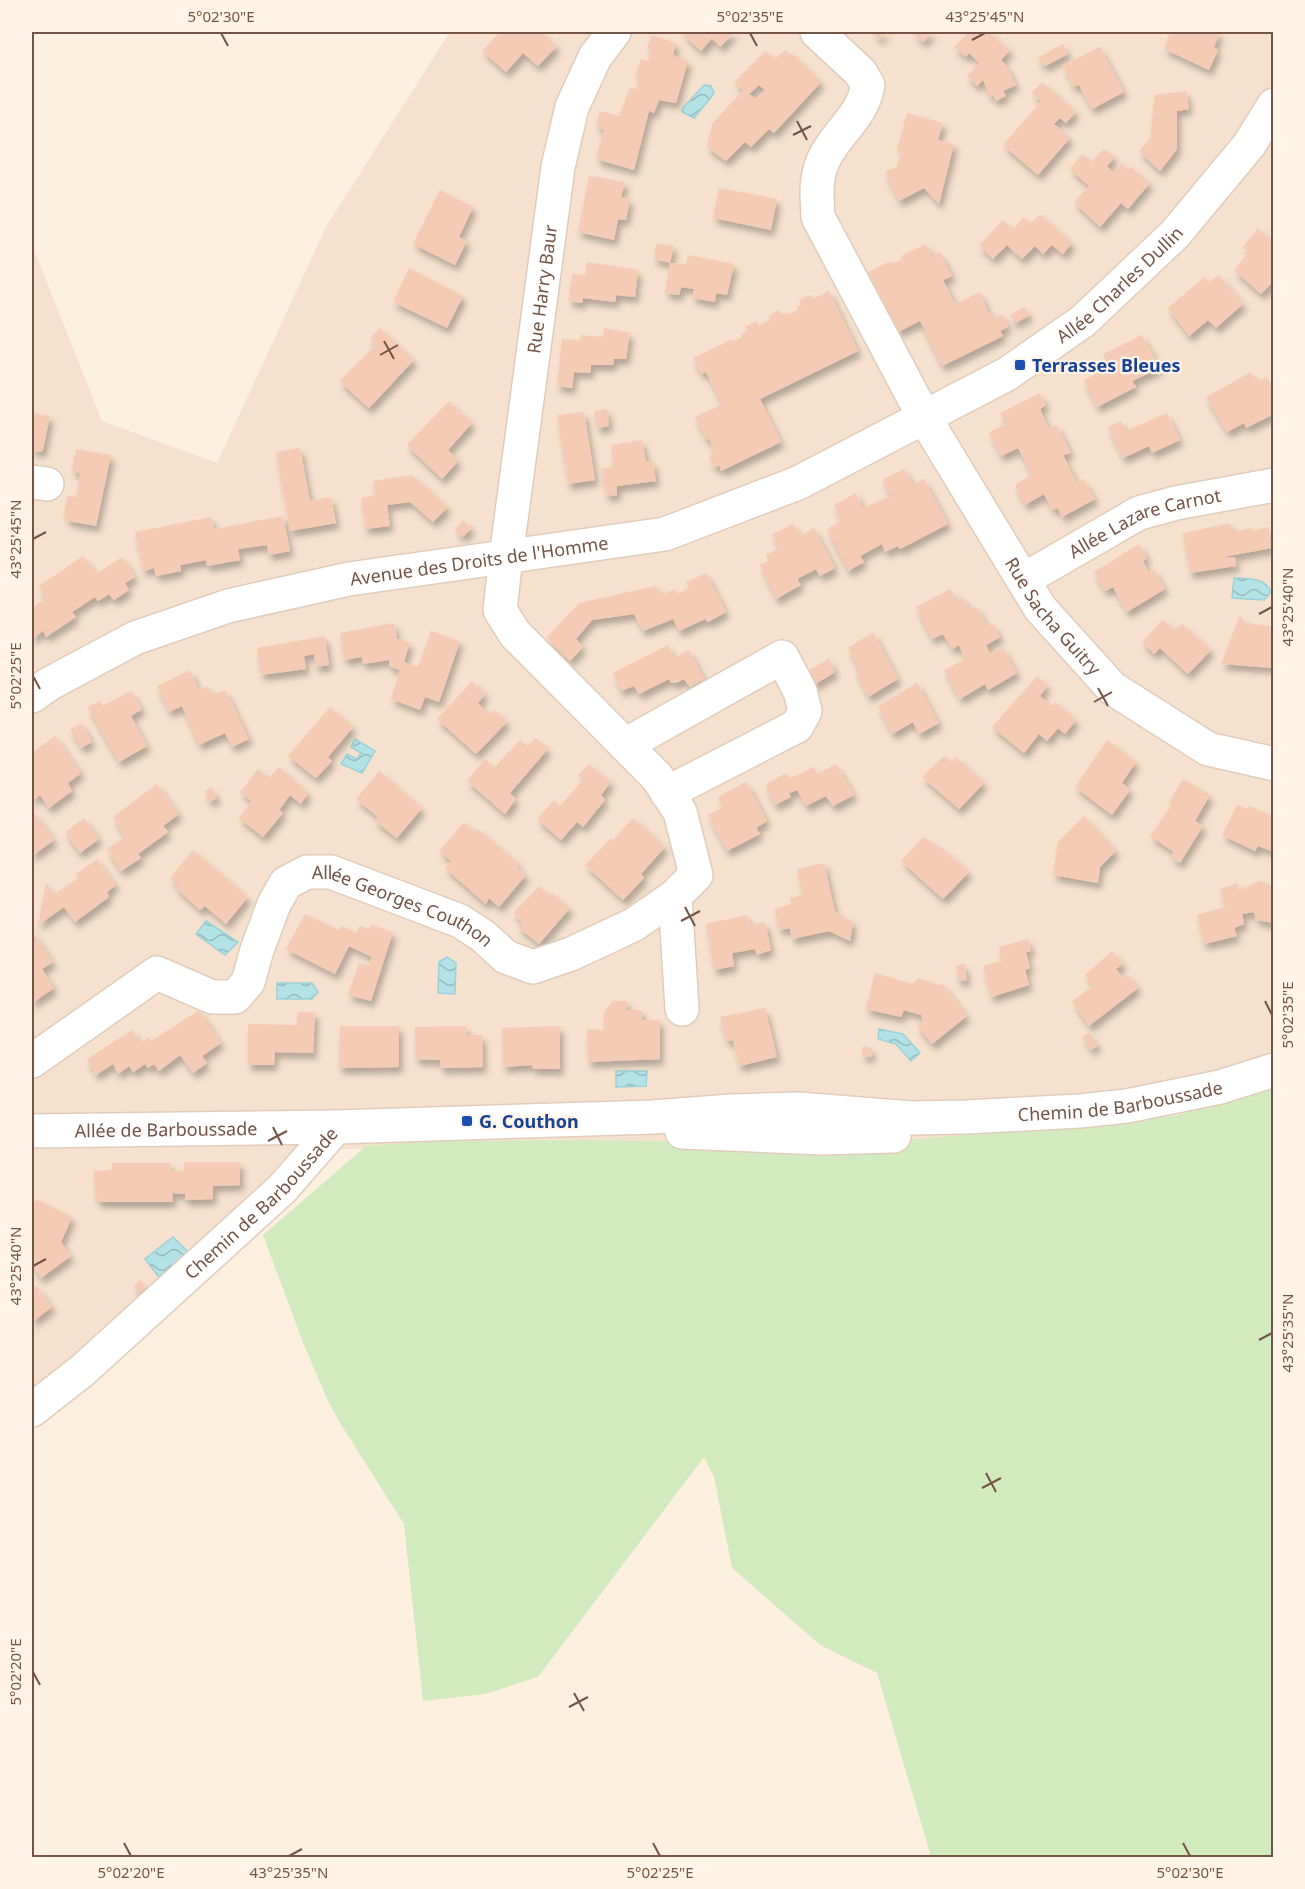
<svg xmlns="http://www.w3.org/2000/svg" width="1305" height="1889" font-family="'Noto Sans',sans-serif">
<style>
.residential{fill:#f5e1cd}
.park{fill:#d2ebbe}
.water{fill:url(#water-waves);stroke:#99d2d9;stroke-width:1.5}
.building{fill:#f4ccb6;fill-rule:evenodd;filter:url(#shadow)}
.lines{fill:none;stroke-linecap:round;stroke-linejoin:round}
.minor-casing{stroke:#e1ccbb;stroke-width:36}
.minor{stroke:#fff;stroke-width:33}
.ticks{fill:none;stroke:#745446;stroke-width:2}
.transit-dot{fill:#1a4fb4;stroke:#fff4e6;stroke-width:2}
.labels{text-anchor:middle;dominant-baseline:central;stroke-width:4.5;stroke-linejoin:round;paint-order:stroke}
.street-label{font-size:18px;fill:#745446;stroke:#fff4e6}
.transit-label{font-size:18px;font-weight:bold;fill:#164399;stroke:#fff4e6;text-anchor:start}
.neatline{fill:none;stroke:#745446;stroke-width:2}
.ticks-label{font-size:15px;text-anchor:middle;fill:#745446}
</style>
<defs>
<pattern id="water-waves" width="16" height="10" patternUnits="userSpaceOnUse" patternTransform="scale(1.5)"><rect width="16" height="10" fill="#b3e2e7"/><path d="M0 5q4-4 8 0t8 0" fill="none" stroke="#96babd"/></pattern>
<filter id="shadow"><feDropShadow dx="3.5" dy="6" stdDeviation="3" flood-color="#0004"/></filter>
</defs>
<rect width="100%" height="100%" fill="#fdf0df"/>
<!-- residential -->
<polygon class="residential" points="450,32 1273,32 1273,1073 1110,1124 900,1173 564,1140 303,1151 32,1398 32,245 102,421 217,463 326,227"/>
<!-- park -->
<polygon class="park" points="1273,1086 1273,1857 931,1857 877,1673 820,1645 732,1568 714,1477 704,1457 538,1677 485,1694 423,1701 404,1524 340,1423 328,1401 304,1345 263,1235 366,1146 433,1141 588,1140 856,1145 975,1134 1094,1126 1178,1115"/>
<!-- water -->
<g class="water">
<polygon points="704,85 711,86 714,93 712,96 694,118 682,112 682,109"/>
<path d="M1234,578C1248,579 1265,577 1271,592L1264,600L1232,598Z"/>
<polygon points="355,739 375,751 362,773 341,764 347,754 357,759 361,753 351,747"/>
<polygon points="206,921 238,942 225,955 196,934"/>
<polygon points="447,957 456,963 455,994 438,993 439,962"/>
<polygon points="277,983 312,983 318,992 312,999 277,999"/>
<polygon points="879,1029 903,1034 920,1053 911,1061 896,1044 878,1039"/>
<polygon points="616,1071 647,1071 646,1086 616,1087"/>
<polygon points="173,1237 188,1252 159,1277 145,1259"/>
</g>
<!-- building -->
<g class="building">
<polygon points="500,32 541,32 557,46 538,66 523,53 506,72 482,51"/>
<polygon points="681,32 735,32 720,47 712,38 701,51"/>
<polygon points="871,32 886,32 879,39"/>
<polygon points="912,32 933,32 923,42"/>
<polygon points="969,32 980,32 985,36 989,32 1010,50 1001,60 1007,67 1016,85 1003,91 1006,96 996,101 993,95 990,97 983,80 977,86 967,76 979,63 969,53 966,57 954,47"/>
<polygon points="1170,32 1220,32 1214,47 1218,50 1209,70 1164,49"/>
<polygon points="652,35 676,43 673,55 688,61 676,103 659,100 654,113 649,111 634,170 596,159 604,129 596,127 600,111 619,116 630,88 636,89 640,78 635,76 641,59 648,61 651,49 647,48"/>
<polygon points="1063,44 1068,54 1045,66 1037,58"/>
<polygon points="1100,47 1124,92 1092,109 1079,85 1073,87 1063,65"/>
<path d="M785,50L796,57L821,82L774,133L769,129L751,147L745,142L726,161L707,147L712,124L743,90L734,82L765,51L775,59ZM759,85L765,90L756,99L749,94Z"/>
<polygon points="1042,82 1076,112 1066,123 1060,118 1054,124 1070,138 1038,175 1003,145 1041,101 1032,93"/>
<polygon points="1186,91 1189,109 1177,111 1177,149 1160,171 1139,151 1150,138 1155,95"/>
<polygon points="907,113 943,123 938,140 954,144 939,204 924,188 899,201 885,172 897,167 901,152 897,150"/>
<polygon points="1104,149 1115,157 1107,166 1114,173 1122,163 1129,170 1131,167 1150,183 1128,209 1121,203 1100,227 1074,202 1089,186 1070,169 1082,154 1092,161"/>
<polygon points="589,176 625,182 621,197 630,199 626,220 618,219 614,240 578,232"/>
<polygon points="719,188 777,199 771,230 713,218"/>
<polygon points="440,190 473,207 459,237 467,241 455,265 413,244"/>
<polygon points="1040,214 1072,243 1063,254 1052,245 1043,254 1035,246 1022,259 1007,245 993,259 979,245 1003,220 1013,229 1024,217 1031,223"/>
<polygon points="1258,228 1270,240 1274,236 1274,268 1270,271 1274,275 1274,281 1261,294 1234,270 1248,253 1243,247"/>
<polygon points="656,243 674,246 670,263 654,259"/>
<polygon points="926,244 932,256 940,252 952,276 943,280 955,304 980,292 989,314 991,313 994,319 1002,314 1008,327 1000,331 1003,336 942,366 920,321 898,332 868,272 891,261 892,264 902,259 901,256"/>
<polygon points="688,255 734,264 727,295 716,293 715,302 692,298 694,289 681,287 679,295 665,293 670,263 686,264"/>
<polygon points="587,262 638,270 635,297 616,295 615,302 583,298 582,303 569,301 572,274 585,275"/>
<polygon points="409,268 463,296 447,328 393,302"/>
<polygon points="1219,275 1243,304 1216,328 1208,320 1189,336 1168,308 1204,277 1209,282"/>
<polygon points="829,291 858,351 760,399 781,442 721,471 719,465 714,468 709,457 713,455 710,449 713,447 709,438 706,440 695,417 722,404 706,372 701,374 693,358 732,339 733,342 742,337 741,334 748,331 745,327 756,321 759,326 770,320 768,316 779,310 781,315 787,312 788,315 798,310 797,307 801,305 799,300 810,295 813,299"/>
<polygon points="1024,307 1030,315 1015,323 1010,315"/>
<polygon points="380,328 414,360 369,408 339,381 376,345 370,338"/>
<polygon points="604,328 630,333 626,359 614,359 613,365 591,365 590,373 574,372 572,388 557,386 562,339 580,340 581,335 603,337"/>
<polygon points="1142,335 1160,368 1132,381 1136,387 1097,407 1084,380 1096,374 1093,368 1106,362 1103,354"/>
<polygon points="1251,372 1257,382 1266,377 1274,389 1274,414 1246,428 1244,423 1227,432 1206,397"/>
<polygon points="1040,393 1046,405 1040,409 1045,421 1049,429 1057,425 1071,453 1063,455 1076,482 1083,479 1095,499 1062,517 1058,508 1052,510 1044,494 1025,505 1015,485 1031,475 1025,461 1018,448 1001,456 989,432 1007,424 1000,413"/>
<polygon points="449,401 472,423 448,450 458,461 442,479 407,445"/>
<polygon points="607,409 609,426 597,428 594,411"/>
<polygon points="584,412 595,480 568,484 557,415"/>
<polygon points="32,413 50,416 43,450 41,452 32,450"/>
<polygon points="1167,413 1180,440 1152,453 1149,446 1123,458 1108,427 1121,421 1126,431"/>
<polygon points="642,440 646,462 653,461 656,481 617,486 617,495 606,496 602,469 613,467 611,445"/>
<polygon points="300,448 310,501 331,497 336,523 290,531 276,452"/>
<polygon points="76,449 111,455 96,526 68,521 64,513 68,495 76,497 78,487 80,473 72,471"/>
<polygon points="904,469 913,485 924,479 948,524 900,549 898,546 885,552 882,544 860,556 864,562 848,571 827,529 841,521 834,505 856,493 863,508 891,496 882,480"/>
<polygon points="412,475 448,507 433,522 410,502 387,505 390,526 365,529 361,498 375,495 373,481"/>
<polygon points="283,516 290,551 269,555 267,545 238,549 240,560 207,566 206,560 180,565 181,571 156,576 154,568 143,571 135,532 211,517 214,529"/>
<polygon points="463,520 472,528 463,537 455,530"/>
<polygon points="1230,523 1233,532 1252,528 1253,531 1268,527 1272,548 1223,557 1236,558 1236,566 1190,573 1183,533"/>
<polygon points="793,524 800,536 814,528 835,568 820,576 816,569 797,579 801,585 776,599 760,565 768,561 766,555 779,548 772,534"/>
<polygon points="1139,544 1147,558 1143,561 1149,573 1154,569 1165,589 1127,612 1113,587 1105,591 1094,572"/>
<polygon points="83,556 96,574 122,557 135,577 125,583 129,590 114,600 109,594 98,601 95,597 72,612 76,617 46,637 43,631 32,639 32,608 46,598 39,586"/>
<polygon points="706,573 726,612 708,622 705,619 679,631 673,619 643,631 634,614 592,620 576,639 583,647 570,661 546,638 579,603 656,586 661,595 675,589 677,594 689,588 686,582"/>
<polygon points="950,589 957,600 963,597 969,609 976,606 988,627 994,624 1000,637 986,645 990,654 1003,648 1017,673 988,690 985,684 960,699 944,670 965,659 959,645 952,649 943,634 932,639 916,607"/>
<polygon points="1240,615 1245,623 1274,627 1274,668 1221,664"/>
<polygon points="1163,619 1174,630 1182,624 1211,650 1188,674 1160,648 1154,654 1142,642"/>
<polygon points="394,623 397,639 410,642 404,662 418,667 431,631 460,641 439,702 425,697 420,710 391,699 400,670 389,666 389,660 363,664 362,657 344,660 340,633"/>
<polygon points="873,632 898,679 868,697 856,671 859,668 848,648"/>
<polygon points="325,636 329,665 316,667 314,654 304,656 306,669 261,675 257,648"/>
<polygon points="668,645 674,658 689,650 704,679 690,687 684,679 676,683 671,683 669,679 639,694 634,686 621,691 613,673"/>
<polygon points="829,659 835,672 814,685 807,671"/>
<polygon points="190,670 199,690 208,686 212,695 225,690 249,739 232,747 225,733 199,745 182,706 169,712 157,686"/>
<polygon points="1037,676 1047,686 1040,696 1051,706 1056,702 1076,720 1065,734 1058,728 1047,741 1039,734 1024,753 992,727"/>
<polygon points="472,681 485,694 478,703 489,715 495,710 507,722 476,754 437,719"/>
<polygon points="917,683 939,723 919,734 913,722 892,734 878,706"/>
<polygon points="131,691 142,709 131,716 147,746 119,762 88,707 100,701 102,706"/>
<polygon points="330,707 353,727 328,757 332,761 316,778 288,756"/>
<polygon points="82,723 92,742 81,748 70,729"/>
<polygon points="55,736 81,773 68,783 72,791 49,808 40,795 32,801 32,753"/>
<polygon points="536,738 548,749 510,793 516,799 505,814 467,781 485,759 494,768 520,740 527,746"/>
<polygon points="1107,740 1136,762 1122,783 1130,790 1112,815 1075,787"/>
<polygon points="944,756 952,762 956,757 984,783 959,809 922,777"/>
<polygon points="589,764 611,782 601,795 605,800 583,827 577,822 561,840 537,819 554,800 560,806 583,780 578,775"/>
<polygon points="836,764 854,795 833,806 826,796 806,806 797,790 789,793 791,797 775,805 766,787 768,783 786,773 789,779 814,767 817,774"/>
<polygon points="279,767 308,793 301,804 290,795 279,810 283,813 263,837 239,818 251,801 240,792 258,769 269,778"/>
<polygon points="379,771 422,808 397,838 375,821 378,817 356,799"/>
<polygon points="1183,779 1210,795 1195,821 1203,826 1180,863 1171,857 1174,852 1150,836 1172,804 1169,802"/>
<polygon points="746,782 767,821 756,828 760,834 727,851 708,815 723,807 718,797"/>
<polygon points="157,784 179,814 163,826 168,832 138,854 141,858 121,871 107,849 125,837 113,817"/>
<polygon points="212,787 217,798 209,802 205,791"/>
<polygon points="1237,805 1247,809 1250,806 1274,817 1274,852 1258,846 1255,851 1222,835"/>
<polygon points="34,812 54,840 32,856 32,814"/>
<polygon points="1084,816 1116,851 1100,867 1098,883 1053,875 1058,842"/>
<polygon points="84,818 99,839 80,853 65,832"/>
<polygon points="633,818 665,847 641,874 644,878 623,900 585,865 611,838 613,840"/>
<polygon points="464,822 475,832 478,829 518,863 517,867 526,875 499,907 489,898 486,904 445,868 451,861 439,851"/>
<polygon points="923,837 944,850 969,872 943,899 901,861"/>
<polygon points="193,850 248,897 226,924 205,906 200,910 176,888 178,885 170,878"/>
<polygon points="97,859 116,885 107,892 109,897 75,922 64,907 38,925 46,883 55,894 78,878 76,874"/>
<polygon points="824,863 835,912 853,922 850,941 829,931 792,939 790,928 779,930 775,909 791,904 790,898 803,895 797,869"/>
<polygon points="1260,881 1274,886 1274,923 1256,920 1254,912 1242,914 1244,924 1234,928 1237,936 1204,944 1197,915 1225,907 1220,889 1237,883 1239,890"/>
<polygon points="539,886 549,895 552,893 570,908 539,944 518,927 522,922 513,913"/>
<polygon points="305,914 339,930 342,926 356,933 360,926 369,929 371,925 393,932 371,1001 348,995 359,963 369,966 372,957 349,946 335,974 286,949"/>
<polygon points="747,915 750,925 765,922 771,950 757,955 755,949 732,953 734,966 714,970 706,924"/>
<polygon points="32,931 53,962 42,969 54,988 32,1003"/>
<polygon points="1028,939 1031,951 1026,952 1030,968 1025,970 1029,985 991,997 983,966 1001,961 999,947"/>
<polygon points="1112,951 1123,964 1116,969 1123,978 1128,975 1138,988 1089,1026 1072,1001 1093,986 1085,975"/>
<polygon points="964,963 967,980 958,981 956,966"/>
<polygon points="875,973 912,984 919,978 942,986 943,984 967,1016 932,1044 917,1026 923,1020 921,1015 904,1010 901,1017 866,1009"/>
<polygon points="613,1001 627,1001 627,1010 642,1010 642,1020 660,1020 660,1059 588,1062 587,1029 604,1030 604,1012"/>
<polygon points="765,1008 777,1057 739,1066 733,1040 726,1041 720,1017"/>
<polygon points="199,1010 221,1043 202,1056 207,1063 193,1073 180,1055 159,1071 154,1064 148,1068 145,1064 133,1072 129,1066 118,1074 113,1064 96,1075 87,1059 132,1030 140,1043 149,1037 151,1041"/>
<polygon points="298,1012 315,1012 313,1053 275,1052 274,1065 248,1065 248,1024 297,1025"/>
<polygon points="340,1026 399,1026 399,1067 339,1068"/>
<polygon points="466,1026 467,1035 482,1035 483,1067 440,1068 440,1060 415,1059 415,1027"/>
<polygon points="560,1026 560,1069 533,1069 532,1065 503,1067 502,1028"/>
<polygon points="1089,1033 1098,1045 1091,1050 1082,1037"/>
<polygon points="863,1046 872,1048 871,1057 862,1056"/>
<polygon points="184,1162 240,1162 240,1185 213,1186 213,1199 185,1200 185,1194 172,1193 173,1202 99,1202 95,1197 94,1171 112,1170 112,1163 170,1163 171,1171 184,1171"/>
<polygon points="36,1199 72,1217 61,1242 71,1256 41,1278 32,1265 32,1207"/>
<polygon points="140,1280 146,1287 139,1293 134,1286"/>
<polygon points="37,1286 52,1307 32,1322 32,1289"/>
</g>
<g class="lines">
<!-- minor casing -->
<g class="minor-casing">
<g id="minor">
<path id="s1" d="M817,32L860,72L868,85C862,118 836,132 823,161C815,179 817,198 818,217L924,417L1040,608L1112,688L1208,749L1274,764"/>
<polyline points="32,482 47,484"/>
<path id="s2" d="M1023,580L1139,513L1176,503L1274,485"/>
<path id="s3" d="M32,696L49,684L135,638L228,606L349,579L665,534L798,483L1007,374L1083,321L1175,234L1249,145L1274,105"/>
<polyline points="625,745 782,657 800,691 805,711 797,726 667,793"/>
<polyline points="675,896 682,1009"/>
<path id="s4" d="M32,1061L157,973L212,997H235L248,982L257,950L274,904L286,883L307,872H331L460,921L483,936L506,957L533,967L571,954L633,925L675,896L696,875L680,812L657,777L515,634L500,610L506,557L558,167L572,107L595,57L614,32"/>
<path id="s5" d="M32,1131L336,1127L653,1117L732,1111L798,1109L912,1118L966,1117L1080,1111L1127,1106L1220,1087L1274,1070"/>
<polyline points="682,1132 822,1138 894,1136"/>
<path id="s6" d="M32,1410L83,1370L282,1189L336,1127"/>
</g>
</g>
<!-- minor -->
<use href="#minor" class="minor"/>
</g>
<!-- ticks -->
<path class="ticks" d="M221,33L228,46M750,33L757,46M972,40L985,33M797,121L807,140M793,135L811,126M384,341L394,359M380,355L398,345M33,539L46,532M1259,614L1272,607M33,676L40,689M1098,688L1108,706M1094,702L1112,692M685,907L695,926M681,921L700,911M1265,1001L1272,1015M273,1127L282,1145M268,1141L287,1131M33,1266L46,1259M1259,1340L1272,1333M986,1473L996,1492M982,1488L1001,1478M33,1672L40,1685M574,1693L584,1711M569,1707L588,1697M124,1843L131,1856M653,1843L660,1856M1183,1843L1190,1856M289,1856L302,1849"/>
<!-- markers -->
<g class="transit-dot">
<rect x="1014" y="359" width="12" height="12" rx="3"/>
<rect x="461" y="1115" width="12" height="12" rx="3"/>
</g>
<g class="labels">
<!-- street labels -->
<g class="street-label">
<text stroke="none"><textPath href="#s3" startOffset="1182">Allée Charles Dullin</textPath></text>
<text stroke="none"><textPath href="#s4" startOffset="1485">Rue Harry Baur</textPath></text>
<text stroke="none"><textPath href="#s2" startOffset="136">Allée Lazare Carnot</textPath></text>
<text stroke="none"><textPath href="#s3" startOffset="472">Avenue des Droits de l'Homme</textPath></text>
<text stroke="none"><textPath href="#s1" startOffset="684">Rue Sacha Guitry</textPath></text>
<text stroke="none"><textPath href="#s4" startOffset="488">Allée Georges Couthon</textPath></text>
<text stroke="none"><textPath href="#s5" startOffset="1090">Chemin de Barboussade</textPath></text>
<text stroke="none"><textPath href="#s5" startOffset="134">Allée de Barboussade</textPath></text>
<text stroke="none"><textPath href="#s6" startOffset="309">Chemin de Barboussade</textPath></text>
</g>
<!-- transit labels -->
<g class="transit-label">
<text x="1032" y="365">Terrasses Bleues</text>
<text x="479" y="1121">G. Couthon</text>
</g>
</g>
<!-- border -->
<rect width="1305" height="1889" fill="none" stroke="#fff4e6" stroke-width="66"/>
<rect x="33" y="33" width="1239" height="1823" class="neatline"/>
<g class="ticks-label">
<text x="221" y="22">5°02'30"E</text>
<text x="750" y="22">5°02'35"E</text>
<text x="985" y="22">43°25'45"N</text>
<text transform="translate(16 539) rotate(-90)" y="5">43°25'45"N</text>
<text transform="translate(1288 607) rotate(-90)" y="5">43°25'40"N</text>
<text transform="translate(16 676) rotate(-90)" y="5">5°02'25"E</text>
<text transform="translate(1288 1015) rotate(-90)" y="5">5°02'35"E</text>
<text transform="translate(16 1266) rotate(-90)" y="5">43°25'40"N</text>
<text transform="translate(1288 1333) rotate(-90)" y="5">43°25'35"N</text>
<text transform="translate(16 1672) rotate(-90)" y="5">5°02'20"E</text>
<text x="131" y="1878">5°02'20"E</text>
<text x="289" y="1878">43°25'35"N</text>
<text x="660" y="1878">5°02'25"E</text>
<text x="1190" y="1878">5°02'30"E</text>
</g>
</svg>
